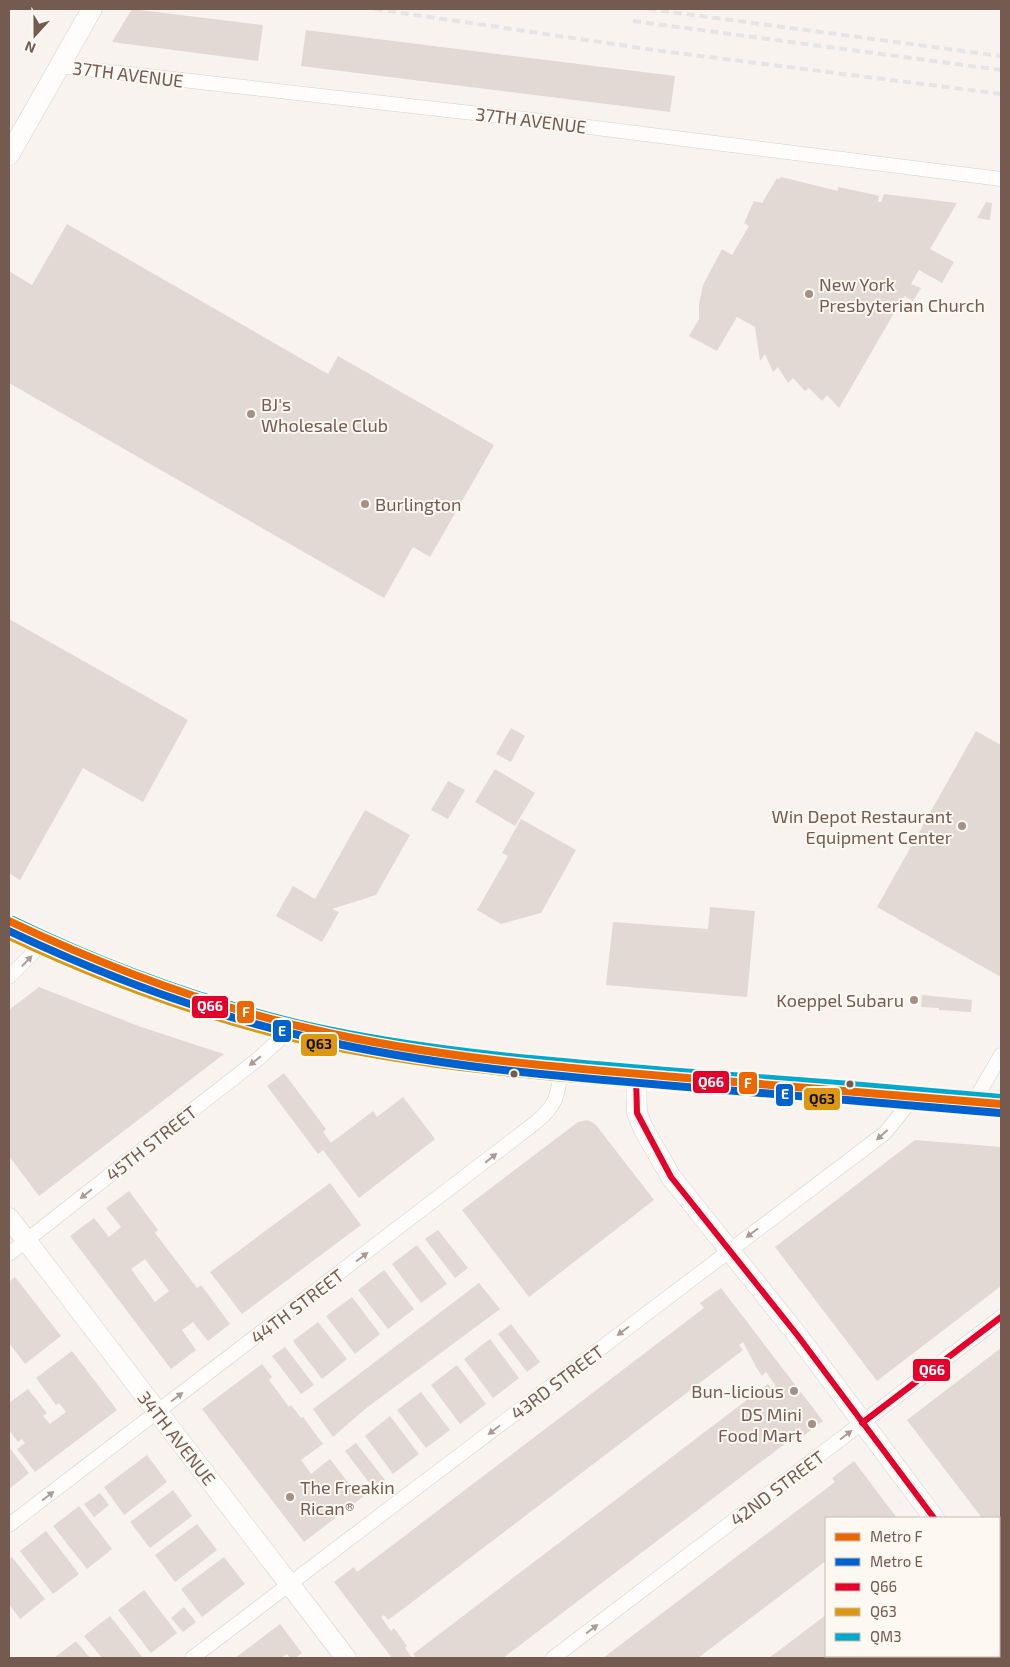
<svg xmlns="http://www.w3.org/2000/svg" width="1010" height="1667" font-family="'Exo 2',sans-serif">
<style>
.building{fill:#e2d9d4;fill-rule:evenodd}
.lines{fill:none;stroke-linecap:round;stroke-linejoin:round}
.street-casing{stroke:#d5cfca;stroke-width:15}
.secondary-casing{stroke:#d8d0ca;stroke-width:21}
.primary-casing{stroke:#d9d0cc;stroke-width:24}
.street{stroke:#fefdfc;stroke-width:14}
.secondary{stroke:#fefdfc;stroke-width:20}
.primary{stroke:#f2ede7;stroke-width:22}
.rail{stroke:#e5e4e6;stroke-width:4;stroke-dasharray:8 5;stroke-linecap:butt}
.bus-1-casing{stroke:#fef8f2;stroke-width:10}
.bus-2-casing{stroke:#fef8f2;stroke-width:10}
.bus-3-casing{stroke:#fef8f2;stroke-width:10}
.bus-1{stroke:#e4002b;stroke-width:6}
.bus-2{stroke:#dd9710;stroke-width:6}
.bus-3{stroke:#00a9ce;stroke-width:6}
.metro-1-casing{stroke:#fef8f2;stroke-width:11}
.metro-2-casing{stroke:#fef8f2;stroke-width:11}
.metro-1{stroke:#eb6800;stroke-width:8}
.metro-2{stroke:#0062cf;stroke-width:8}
.oneway{fill:#ac9b95}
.poi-dot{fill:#a39087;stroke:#fef8f2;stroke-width:2}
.bus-dot{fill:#755a50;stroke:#fef8f2;stroke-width:2}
.labels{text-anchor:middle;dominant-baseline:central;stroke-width:4;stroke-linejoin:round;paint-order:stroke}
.street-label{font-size:18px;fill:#755a50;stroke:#fef8f2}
.poi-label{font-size:18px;fill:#755a50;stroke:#fef8f2;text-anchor:start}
.line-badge{stroke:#fef8f2;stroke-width:2}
.badge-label{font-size:14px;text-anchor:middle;font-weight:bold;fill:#fff}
.pale-badge-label{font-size:14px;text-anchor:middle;font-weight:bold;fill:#111}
</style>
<rect width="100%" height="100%" fill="#f8f3ee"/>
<!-- building -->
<g class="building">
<polygon points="132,9 263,25 258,61 112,42"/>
<polygon points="306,30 675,76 670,112 301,66"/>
<polygon points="781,177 838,191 838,187 876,195 879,196 878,202 881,202 884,194 957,203 930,249 954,262 942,283 919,270 911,284 921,288 913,301 904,296 839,408 827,395 822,401 809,388 805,391 793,378 788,383 778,367 773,372 765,354 760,361 755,327 737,317 717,351 689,336 699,319 699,304 703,285 722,249 732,255 749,226 744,223 754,201 762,203 777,178 779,179"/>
<polygon points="986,202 992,203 990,220 977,218"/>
<polygon points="67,224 328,374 338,356 494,445 430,557 413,547 384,598 9,383 9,271 32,285"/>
<polygon points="9,619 188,720 143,802 83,768 20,880 9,873"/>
<polygon points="511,728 525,736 511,762 496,754"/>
<polygon points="976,731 1001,745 1001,977 877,907"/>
<polygon points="495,769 535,793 515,826 475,802"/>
<polygon points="448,781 465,790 448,819 431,810"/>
<polygon points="365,810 410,835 376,895 332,909 339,912 322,942 276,916 293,886 315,899"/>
<polygon points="521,819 576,850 541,913 501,924 477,910 508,856 502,853"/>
<polygon points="710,907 755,911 747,997 606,985 613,922 708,929"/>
<polygon points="39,987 141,1027 224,1054 39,1196 9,1156 9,1010"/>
<polygon points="922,995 972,1000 971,1012 939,1010 939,1008 921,1007"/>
<polygon points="284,1073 326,1129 323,1132 331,1143 373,1111 377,1117 403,1097 435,1139 359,1198 323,1150 318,1154 267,1086"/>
<polygon points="588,1120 596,1125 654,1200 529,1297 462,1210 578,1122"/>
<polygon points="915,1140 1001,1147 1001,1286 877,1381 775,1247"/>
<polygon points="330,1183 361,1225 242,1314 210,1272"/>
<path d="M129,1191L158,1230L155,1233L197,1288L201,1285L230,1324L208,1341L193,1322L182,1330L196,1350L171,1369L70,1236L94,1218L109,1237L121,1227L106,1208ZM145,1259L169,1291L155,1302L131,1269Z"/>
<polygon points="438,1230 468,1268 455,1278 425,1239"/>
<polygon points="417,1245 447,1284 421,1303 392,1264"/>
<polygon points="384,1270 414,1309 388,1329 358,1290"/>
<polygon points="15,1277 61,1336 25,1364 9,1343 9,1282"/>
<polygon points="479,1283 500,1309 365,1409 333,1437 313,1409"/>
<polygon points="721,1288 823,1421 802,1437 799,1433 503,1658 416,1658 413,1654 731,1412 768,1384 772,1389 776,1386 766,1372 762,1376 756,1367 743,1342 739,1345 743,1350 407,1606 388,1620 384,1615 381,1617 391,1631 394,1628 407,1646 405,1648 412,1658 392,1658 334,1582 354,1567 357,1572 390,1547 704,1308 700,1303"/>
<polygon points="352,1297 380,1334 355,1354 326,1316"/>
<polygon points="318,1322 347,1359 322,1379 293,1341"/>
<polygon points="511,1324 540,1362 527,1372 498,1334"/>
<polygon points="490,1339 519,1378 493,1398 464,1359"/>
<polygon points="285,1347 314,1385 301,1394 272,1356"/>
<polygon points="1001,1348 1001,1544 999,1540 999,1518 982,1518 907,1420"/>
<polygon points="72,1351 117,1410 35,1472 17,1449 25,1443 22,1439 18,1442 9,1430 9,1403 28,1389 47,1413 43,1416 50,1424 66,1412 59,1403 56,1405 36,1378"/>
<polygon points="262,1364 272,1377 269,1380 289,1407 291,1405 301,1418 303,1417 323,1444 301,1460 311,1474 330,1459 350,1485 353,1483 364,1496 304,1542 202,1409"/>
<polygon points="457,1365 486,1404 460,1424 431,1385"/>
<polygon points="421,1392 450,1430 426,1448 397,1410"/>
<polygon points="390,1416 419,1454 393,1474 365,1436"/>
<polygon points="356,1443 385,1480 374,1489 345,1451"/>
<polygon points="9,1447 29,1473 9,1489"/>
<polygon points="147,1455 167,1482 124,1515 104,1487"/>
<polygon points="854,1461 897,1518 826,1518 826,1561 698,1658 603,1658 835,1482 832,1478"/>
<polygon points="173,1490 192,1516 150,1548 130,1522"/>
<polygon points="100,1493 109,1505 94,1517 84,1504"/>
<polygon points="79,1506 112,1549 87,1569 53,1526"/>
<polygon points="197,1524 217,1550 175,1582 155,1555"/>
<polygon points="46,1531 79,1574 53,1594 20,1551"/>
<polygon points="12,1557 45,1599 20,1619 9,1604 9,1559"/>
<polygon points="224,1557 245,1584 202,1617 181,1589"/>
<polygon points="144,1590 177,1633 151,1653 118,1610"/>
<polygon points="184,1607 196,1622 183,1632 171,1618"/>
<polygon points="826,1615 826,1656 867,1656 864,1658 769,1658"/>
<polygon points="110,1616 143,1658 102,1658 84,1636"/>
<polygon points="280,1624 302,1653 295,1658 290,1658 287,1654 281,1658 235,1658"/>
<polygon points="76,1641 90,1658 54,1658 63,1651"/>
<polygon points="999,1653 1001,1658 956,1658 960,1656 999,1656"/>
</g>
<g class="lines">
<!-- street casing -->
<g class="street-casing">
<g id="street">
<polyline points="59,66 525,119 1001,179"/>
<polyline points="9,977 43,943"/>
<polyline points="973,1103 1001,1055"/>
<polyline points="9,1254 258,1059 291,1029"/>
<path d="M9,1525L535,1123C556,1106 558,1096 561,1070"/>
<polyline points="192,1658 885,1133 913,1098"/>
<polyline points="553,1658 1001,1317"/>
<polyline points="912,1658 916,1656"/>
</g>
</g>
<!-- secondary casing -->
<g class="secondary-casing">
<g id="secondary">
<polyline points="9,155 92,9"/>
<polyline points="636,1076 637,1113 643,1128 671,1177 798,1336 934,1518"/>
<polyline points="9,1218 346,1658"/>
<polyline points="999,1602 1001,1605"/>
</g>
</g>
<!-- primary casing -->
<g class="primary-casing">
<path id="primary" d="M9,927C103,974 205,1009 307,1033C420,1059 535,1068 650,1077C767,1086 884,1095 1001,1106"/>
</g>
<!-- street -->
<use href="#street" class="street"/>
<!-- secondary -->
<use href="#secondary" class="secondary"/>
<!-- primary -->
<use href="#primary" class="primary"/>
<!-- rail -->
<g class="rail">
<polyline points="375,9 654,50 1001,94"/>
<polyline points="648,9 1001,56"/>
<polyline points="633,21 1001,70"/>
</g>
<!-- bus-1 casing -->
<g class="bus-1-casing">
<g id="bus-1">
<path d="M9,927C104,973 203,1009 306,1033C422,1060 542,1069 660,1078C774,1087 888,1096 1001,1106"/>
<polyline points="636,1076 637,1113 671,1177 798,1336 934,1518"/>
<polyline points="862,1423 1001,1317"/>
</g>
</g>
<!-- bus-2 casing -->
<g class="bus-2-casing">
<path id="bus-2" d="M9,937C104,982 203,1018 306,1042C424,1068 545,1078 665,1087C777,1096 889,1104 1000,1115"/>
</g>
<!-- bus-3 casing -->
<g class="bus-3-casing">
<path id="bus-3" d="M13,919C108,965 206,1001 309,1025C426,1051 547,1060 667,1070C778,1078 890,1087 1001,1097"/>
</g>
<!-- bus-1 -->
<use href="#bus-1" class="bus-1"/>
<!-- bus-2 -->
<use href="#bus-2" class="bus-2"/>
<!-- bus-3 -->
<use href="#bus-3" class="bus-3"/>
<!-- metro-1 casing -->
<g class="metro-1-casing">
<path id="metro-1" d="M9,921C106,967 206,1005 311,1029C431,1057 553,1067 675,1077C784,1086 892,1095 1001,1104"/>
</g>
<!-- metro-2 casing -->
<g class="metro-2-casing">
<path id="metro-2" d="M9,931C106,977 206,1014 311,1038C431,1066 553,1076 675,1086C783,1094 892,1104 1000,1113"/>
</g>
<!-- metro-1 -->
<use href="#metro-1" class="metro-1"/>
<!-- metro-2 -->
<use href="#metro-2" class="metro-2"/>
</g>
<!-- one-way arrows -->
<defs><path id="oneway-solid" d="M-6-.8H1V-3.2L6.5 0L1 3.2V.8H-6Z" transform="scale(1.25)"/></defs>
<g class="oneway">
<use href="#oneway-solid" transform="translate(27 961) rotate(-46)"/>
<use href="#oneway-solid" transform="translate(255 1061) rotate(141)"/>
<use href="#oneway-solid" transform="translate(882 1135) rotate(138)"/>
<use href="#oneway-solid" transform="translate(491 1158) rotate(-38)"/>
<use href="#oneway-solid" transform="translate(86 1194) rotate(142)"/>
<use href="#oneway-solid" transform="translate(752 1233) rotate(143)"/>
<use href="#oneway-solid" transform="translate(362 1257) rotate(-37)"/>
<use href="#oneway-solid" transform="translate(623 1331) rotate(143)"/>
<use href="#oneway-solid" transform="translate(177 1397) rotate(-37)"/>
<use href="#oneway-solid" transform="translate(494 1430) rotate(143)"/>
<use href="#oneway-solid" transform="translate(846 1435) rotate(-37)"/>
<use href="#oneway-solid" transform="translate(48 1496) rotate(-37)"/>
<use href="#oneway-solid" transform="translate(592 1629) rotate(-37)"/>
</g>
<!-- markers -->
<g class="poi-dot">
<circle cx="809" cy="294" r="5"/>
<circle cx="251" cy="414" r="5"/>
<circle cx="365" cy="504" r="5"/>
<circle cx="962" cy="826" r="5"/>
<circle cx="914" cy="1000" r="5"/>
<circle cx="794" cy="1391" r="5"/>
<circle cx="812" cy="1424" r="5"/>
<circle cx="290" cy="1497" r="5"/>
</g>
<g class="bus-dot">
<circle cx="514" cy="1074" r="4.5"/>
<circle cx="850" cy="1084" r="4.5"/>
</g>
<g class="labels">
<!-- street labels -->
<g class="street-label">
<text transform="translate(128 74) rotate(7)">37TH AVENUE</text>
<text transform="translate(531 120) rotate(7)">37TH AVENUE</text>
<text transform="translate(151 1143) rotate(-38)">45TH STREET</text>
<text transform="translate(297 1306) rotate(-37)">44TH STREET</text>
<text transform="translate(557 1382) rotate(-37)">43RD STREET</text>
<text transform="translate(177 1438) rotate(52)">34TH AVENUE</text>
<text transform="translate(777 1488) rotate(-37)">42ND STREET</text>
</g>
<!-- poi labels -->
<g class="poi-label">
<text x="819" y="284">New York<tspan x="819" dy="21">Presbyterian Church</tspan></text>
<text x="261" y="404">BJ's<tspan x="261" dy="21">Wholesale Club</tspan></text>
<text x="375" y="504">Burlington</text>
<text x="952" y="816" text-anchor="end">Win Depot Restaurant<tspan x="952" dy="21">Equipment Center</tspan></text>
<text x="904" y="1000" text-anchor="end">Koeppel Subaru</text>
<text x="784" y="1391" text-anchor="end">Bun-licious</text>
<text x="802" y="1414" text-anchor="end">DS Mini<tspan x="802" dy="21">Food Mart</tspan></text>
<text x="300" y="1487">The Freakin<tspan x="300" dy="21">Rican®</tspan></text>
</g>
</g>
<g class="line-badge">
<rect x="191" y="995" width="38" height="24" rx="5" fill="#e4002b"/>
<rect x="236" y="1000" width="19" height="24" rx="5" fill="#eb6800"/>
<rect x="272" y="1019" width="20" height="24" rx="5" fill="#0062cf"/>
<rect x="300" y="1033" width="38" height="24" rx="5" fill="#dd9710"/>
<rect x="692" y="1070" width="38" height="24" rx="5" fill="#e4002b"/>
<rect x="738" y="1071" width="20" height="24" rx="5" fill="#eb6800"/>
<rect x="775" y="1083" width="19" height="24" rx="5" fill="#0062cf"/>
<rect x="803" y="1087" width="38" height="24" rx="5" fill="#dd9710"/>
<rect x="912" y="1358" width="39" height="24" rx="5" fill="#e4002b"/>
</g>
<g class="badge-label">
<text x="210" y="1011">Q66</text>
<text x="246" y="1017">F</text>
<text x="282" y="1036">E</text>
<text x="711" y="1087">Q66</text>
<text x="748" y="1088">F</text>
<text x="785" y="1099">E</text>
<text x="932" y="1375">Q66</text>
</g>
<g class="pale-badge-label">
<text x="319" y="1049">Q63</text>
<text x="822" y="1104">Q63</text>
</g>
<!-- border -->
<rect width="1010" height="1667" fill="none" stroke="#755a50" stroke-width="20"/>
<!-- legend -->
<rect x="825" y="1517" width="175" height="140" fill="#fef8f2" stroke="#c7b9b1"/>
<rect x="835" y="1533" width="25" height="8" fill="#eb6800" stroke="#c7b9b1"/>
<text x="870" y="1542" font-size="15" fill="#755a50">Metro F</text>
<rect x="835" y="1558" width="25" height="8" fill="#0062cf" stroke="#c7b9b1"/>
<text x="870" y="1567" font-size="15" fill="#755a50">Metro E</text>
<rect x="835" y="1583" width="25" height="8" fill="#e4002b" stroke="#c7b9b1"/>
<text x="870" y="1592" font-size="15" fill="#755a50">Q66</text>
<rect x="835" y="1608" width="25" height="8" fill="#dd9710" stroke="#c7b9b1"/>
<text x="870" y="1617" font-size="15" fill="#755a50">Q63</text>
<rect x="835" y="1633" width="25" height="8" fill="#00a9ce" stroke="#c7b9b1"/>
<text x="870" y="1642" font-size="15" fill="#755a50">QM3</text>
<!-- north arrow -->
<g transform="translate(35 35) rotate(201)" stroke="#fef8f2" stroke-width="4" paint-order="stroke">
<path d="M0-4L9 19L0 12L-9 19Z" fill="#755a50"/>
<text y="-8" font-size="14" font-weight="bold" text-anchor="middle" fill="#755a50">N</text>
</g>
</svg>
